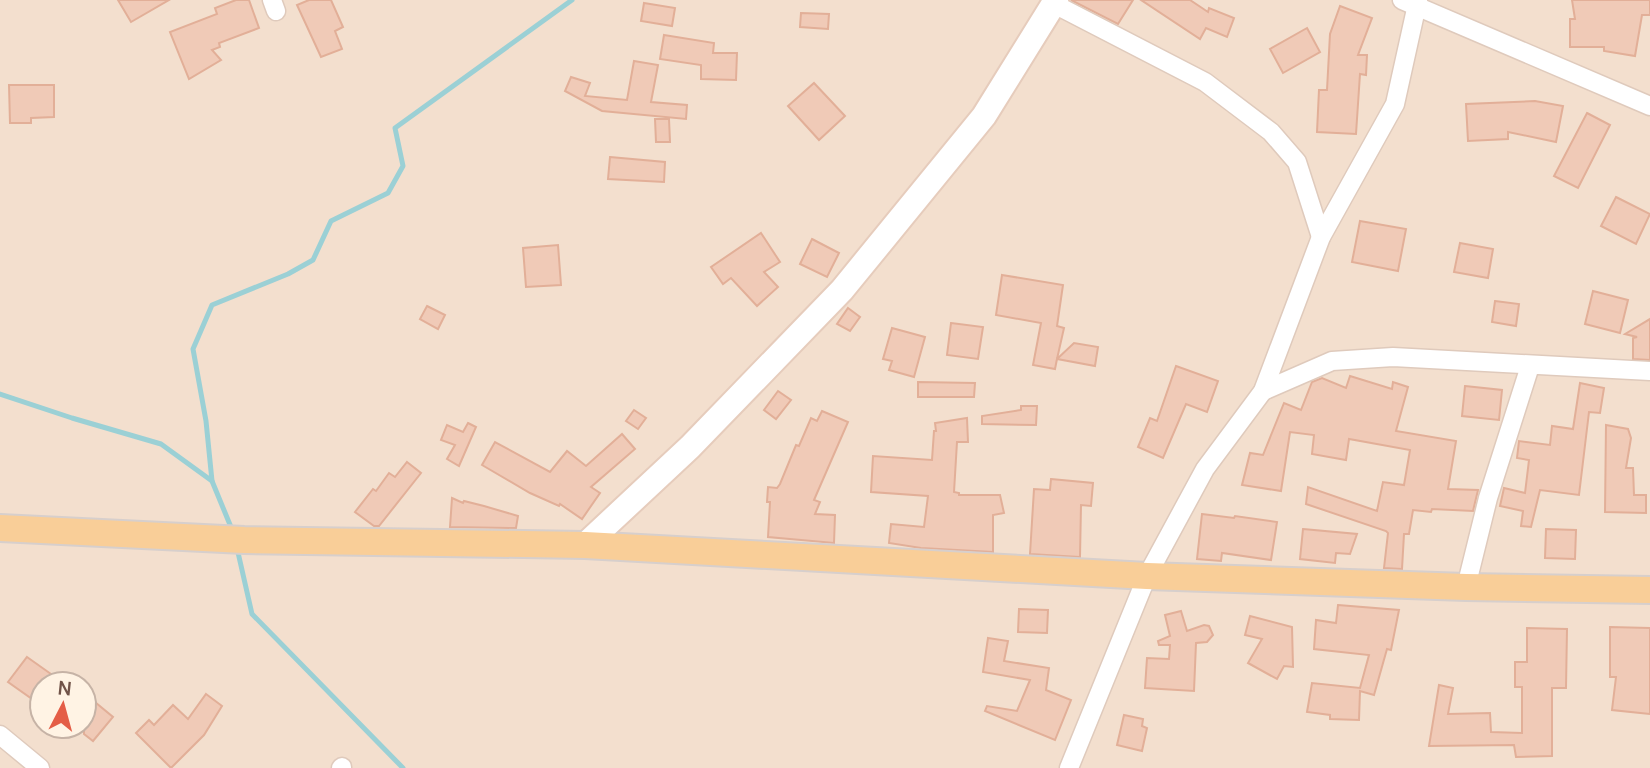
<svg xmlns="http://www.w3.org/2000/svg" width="1650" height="768" font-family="Manrope,sans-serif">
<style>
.residential{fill:#f3dfce;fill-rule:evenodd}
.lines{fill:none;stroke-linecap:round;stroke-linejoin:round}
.stream{stroke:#9bd0d5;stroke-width:5}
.building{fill:#f0cab7;stroke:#e2af98;stroke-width:2}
.street-casing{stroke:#dfcabc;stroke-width:21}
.secondary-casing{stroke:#e6ccbc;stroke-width:28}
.primary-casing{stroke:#d7cfcc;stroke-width:30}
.street{stroke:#fff;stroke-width:18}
.secondary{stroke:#fff;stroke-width:24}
.primary{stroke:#f9ce98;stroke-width:26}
</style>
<rect width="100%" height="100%" fill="#fbeedf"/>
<!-- residential -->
<path class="residential" d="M0,0H1650V768H0ZM42,684H84V726H42Z"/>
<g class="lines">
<!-- stream -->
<g class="stream">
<polyline points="0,394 72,418 161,444 212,481 233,532"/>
<polyline points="212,481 206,421 193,349 212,305 288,274 313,260 331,221 388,193 403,166 395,128 572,0"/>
<polyline points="237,548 252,614 403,768"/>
</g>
</g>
<!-- building -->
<g class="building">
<polygon points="118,0 169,0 131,22"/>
<polygon points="236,0 249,0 259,28 219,43 220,47 212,50 221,60 189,79 170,32 217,14 215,8"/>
<polygon points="309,0 331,0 343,27 335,31 342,49 321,57 297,5"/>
<polygon points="1071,0 1133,0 1118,24"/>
<polygon points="1141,0 1190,0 1208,12 1209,8 1234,18 1227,37 1206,28 1200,39"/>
<polygon points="1572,0 1650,0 1650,15 1642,15 1635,56 1604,51 1604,47 1570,47 1570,19 1575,19"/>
<polygon points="644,3 675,8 672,26 641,21"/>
<polygon points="1340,6 1372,18 1358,55 1367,55 1366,75 1360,74 1356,134 1317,132 1319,90 1327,90 1330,34"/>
<polygon points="801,13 829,14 828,29 800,27"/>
<polygon points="1307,28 1320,52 1283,73 1270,49"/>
<polygon points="664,35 714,43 713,53 737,53 736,80 701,79 701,65 660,59"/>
<polygon points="634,61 658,65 651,102 687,105 686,119 602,111 565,91 571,77 590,83 585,96 627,100"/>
<polygon points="814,83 845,116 819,140 788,106"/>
<polygon points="9,85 54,85 54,117 31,118 31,123 10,123"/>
<polygon points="1535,101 1563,106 1556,142 1508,132 1508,139 1468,141 1466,104"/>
<polygon points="1587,113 1610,125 1578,188 1554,176"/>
<polygon points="655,119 669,119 670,142 656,142"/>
<polygon points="610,157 665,162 664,182 608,179"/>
<polygon points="1616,197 1650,214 1636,244 1601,226"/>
<polygon points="1360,221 1406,229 1398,271 1352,262"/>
<polygon points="761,233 780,262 764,272 778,287 757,306 731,278 723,284 711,267"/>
<polygon points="812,239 839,253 827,277 800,264"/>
<polygon points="1460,243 1493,249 1488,278 1454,272"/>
<polygon points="558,245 561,285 526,287 523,248"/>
<polygon points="1002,275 1063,285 1057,326 1064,328 1057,359 1074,343 1098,347 1095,366 1057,359 1055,369 1033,365 1041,323 996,315"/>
<polygon points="1593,291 1628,300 1620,333 1585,324"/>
<polygon points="1495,301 1519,304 1516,326 1492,322"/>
<polygon points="427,306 445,315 438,329 420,319"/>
<polygon points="848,308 860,317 850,331 837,324"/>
<polygon points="1650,319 1650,360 1633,359 1633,338 1637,337 1625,334"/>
<polygon points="951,323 983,327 978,359 947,355"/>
<polygon points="892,328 925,337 914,377 889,370 892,361 883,359"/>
<polygon points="1176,366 1218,381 1207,412 1186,404 1163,458 1138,447 1150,418 1157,421"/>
<polygon points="1350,376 1392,389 1393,382 1408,387 1396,431 1456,441 1448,489 1478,490 1473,511 1432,509 1431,512 1413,510 1409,534 1404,534 1402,569 1384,568 1388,533 1386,531 1306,504 1308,487 1377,511 1383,482 1404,485 1410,450 1349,439 1346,460 1312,454 1314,435 1290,432 1281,491 1242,485 1250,453 1263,455 1284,403 1301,410 1312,382 1322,378 1346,388"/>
<polygon points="918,382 975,383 974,397 918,397"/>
<polygon points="1580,383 1604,388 1600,413 1589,412 1579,495 1540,490 1531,527 1521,526 1523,511 1500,506 1504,488 1525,493 1529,460 1517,458 1519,441 1550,445 1552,426 1573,429"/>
<polygon points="1465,386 1502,390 1499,420 1462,416"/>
<polygon points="778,391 791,400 776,419 764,410"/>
<polygon points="1021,406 1037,406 1036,425 982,424 982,416 1021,410"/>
<polygon points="634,410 646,418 638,429 626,421"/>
<polygon points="822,411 848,422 814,500 820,502 815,514 835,515 834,543 768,537 770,502 767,502 768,487 777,488 780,484 796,445 799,446 811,418 817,421"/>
<polygon points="967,418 968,442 957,442 954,492 959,493 959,495 1000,495 1004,513 993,515 993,552 921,548 889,543 891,524 924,527 928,496 871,492 873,456 932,460 934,431 936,431 935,423"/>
<polygon points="468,423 476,427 459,466 447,459 455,445 441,440 447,425 463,432"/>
<polygon points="1606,425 1628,429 1631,438 1626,468 1633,468 1634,495 1646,495 1646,513 1605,512"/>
<polygon points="622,434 635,449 591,487 600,493 582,519 560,504 559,506 530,493 482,465 495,442 550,472 567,451 586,466"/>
<polygon points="407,462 421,473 379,526 374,526 355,512 373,489 376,491 389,473 395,477"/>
<polygon points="1051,479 1093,483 1091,506 1081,505 1080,557 1030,554 1034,489 1050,490"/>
<polygon points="452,498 463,503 464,501 484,506 518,516 516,528 450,527"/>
<polygon points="1202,514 1234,518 1235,516 1277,522 1271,560 1222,553 1221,561 1197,559"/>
<polygon points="1303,529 1357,534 1350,554 1336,553 1335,563 1300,559"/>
<polygon points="1546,529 1576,530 1575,559 1545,558"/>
<polygon points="1338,605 1399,610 1391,650 1387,649 1374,695 1360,691 1359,720 1330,719 1330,715 1307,712 1312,683 1360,688 1369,655 1314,649 1316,620 1336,623"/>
<polygon points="1019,609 1048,610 1047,633 1018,632"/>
<polygon points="1181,611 1187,631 1204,625 1209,626 1213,635 1207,642 1196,643 1194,691 1145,688 1147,658 1169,659 1170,645 1159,645 1158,641 1170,636 1165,615"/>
<polygon points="1250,616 1292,627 1293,667 1284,666 1277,679 1248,663 1262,639 1245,635"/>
<polygon points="1610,627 1650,628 1650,714 1612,710 1616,677 1610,677"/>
<polygon points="1527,628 1567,629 1566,688 1552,688 1552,756 1516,757 1514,745 1429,746 1439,685 1453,688 1448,714 1490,713 1491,732 1522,733 1522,687 1515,687 1515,662 1527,662"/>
<polygon points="988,638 1008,641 1004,661 1049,668 1046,690 1071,700 1055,740 985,711 987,706 1017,711 1030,680 983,672"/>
<polygon points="27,657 65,684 42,684 42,706 8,682"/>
<polygon points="84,693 113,717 93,741 84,734"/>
<polygon points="206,694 222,706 204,735 171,768 136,733 149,720 154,725 173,705 188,719"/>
<polygon points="1124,715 1143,719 1142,726 1147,728 1142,751 1117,745"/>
</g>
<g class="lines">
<!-- street casing -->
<g class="street-casing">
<g id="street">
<polyline points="272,0 276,11"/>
<polyline points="1402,0 1650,106"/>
<polyline points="1054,4 1205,82 1271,132 1297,162 1321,237"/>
<polyline points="1263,391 1332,361 1393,357 1650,371"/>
<polyline points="1466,587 1488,498 1530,366"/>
<polyline points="0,735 40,768"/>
<polyline points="341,768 342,767"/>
<polyline points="1069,768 1147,576 1205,469 1263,391 1321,237 1395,104 1418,0"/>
</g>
</g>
<!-- secondary casing -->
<g class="secondary-casing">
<polyline id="secondary" points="585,545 690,447 842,290 984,116 1056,0"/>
</g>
<!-- primary casing -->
<g class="primary-casing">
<polyline id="primary" points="0,528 244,540 585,545 1147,576 1466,587 1650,590"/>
</g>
<!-- street -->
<use href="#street" class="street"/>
<!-- secondary -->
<use href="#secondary" class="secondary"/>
<!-- primary -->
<use href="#primary" class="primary"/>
</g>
<!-- north arrow -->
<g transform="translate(63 705) rotate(6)"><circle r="33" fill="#fff3e4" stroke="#c6b3a6" stroke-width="2"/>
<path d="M0-5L12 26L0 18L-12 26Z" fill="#e45d46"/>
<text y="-10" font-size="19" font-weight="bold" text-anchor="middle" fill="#715348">N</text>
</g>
</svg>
